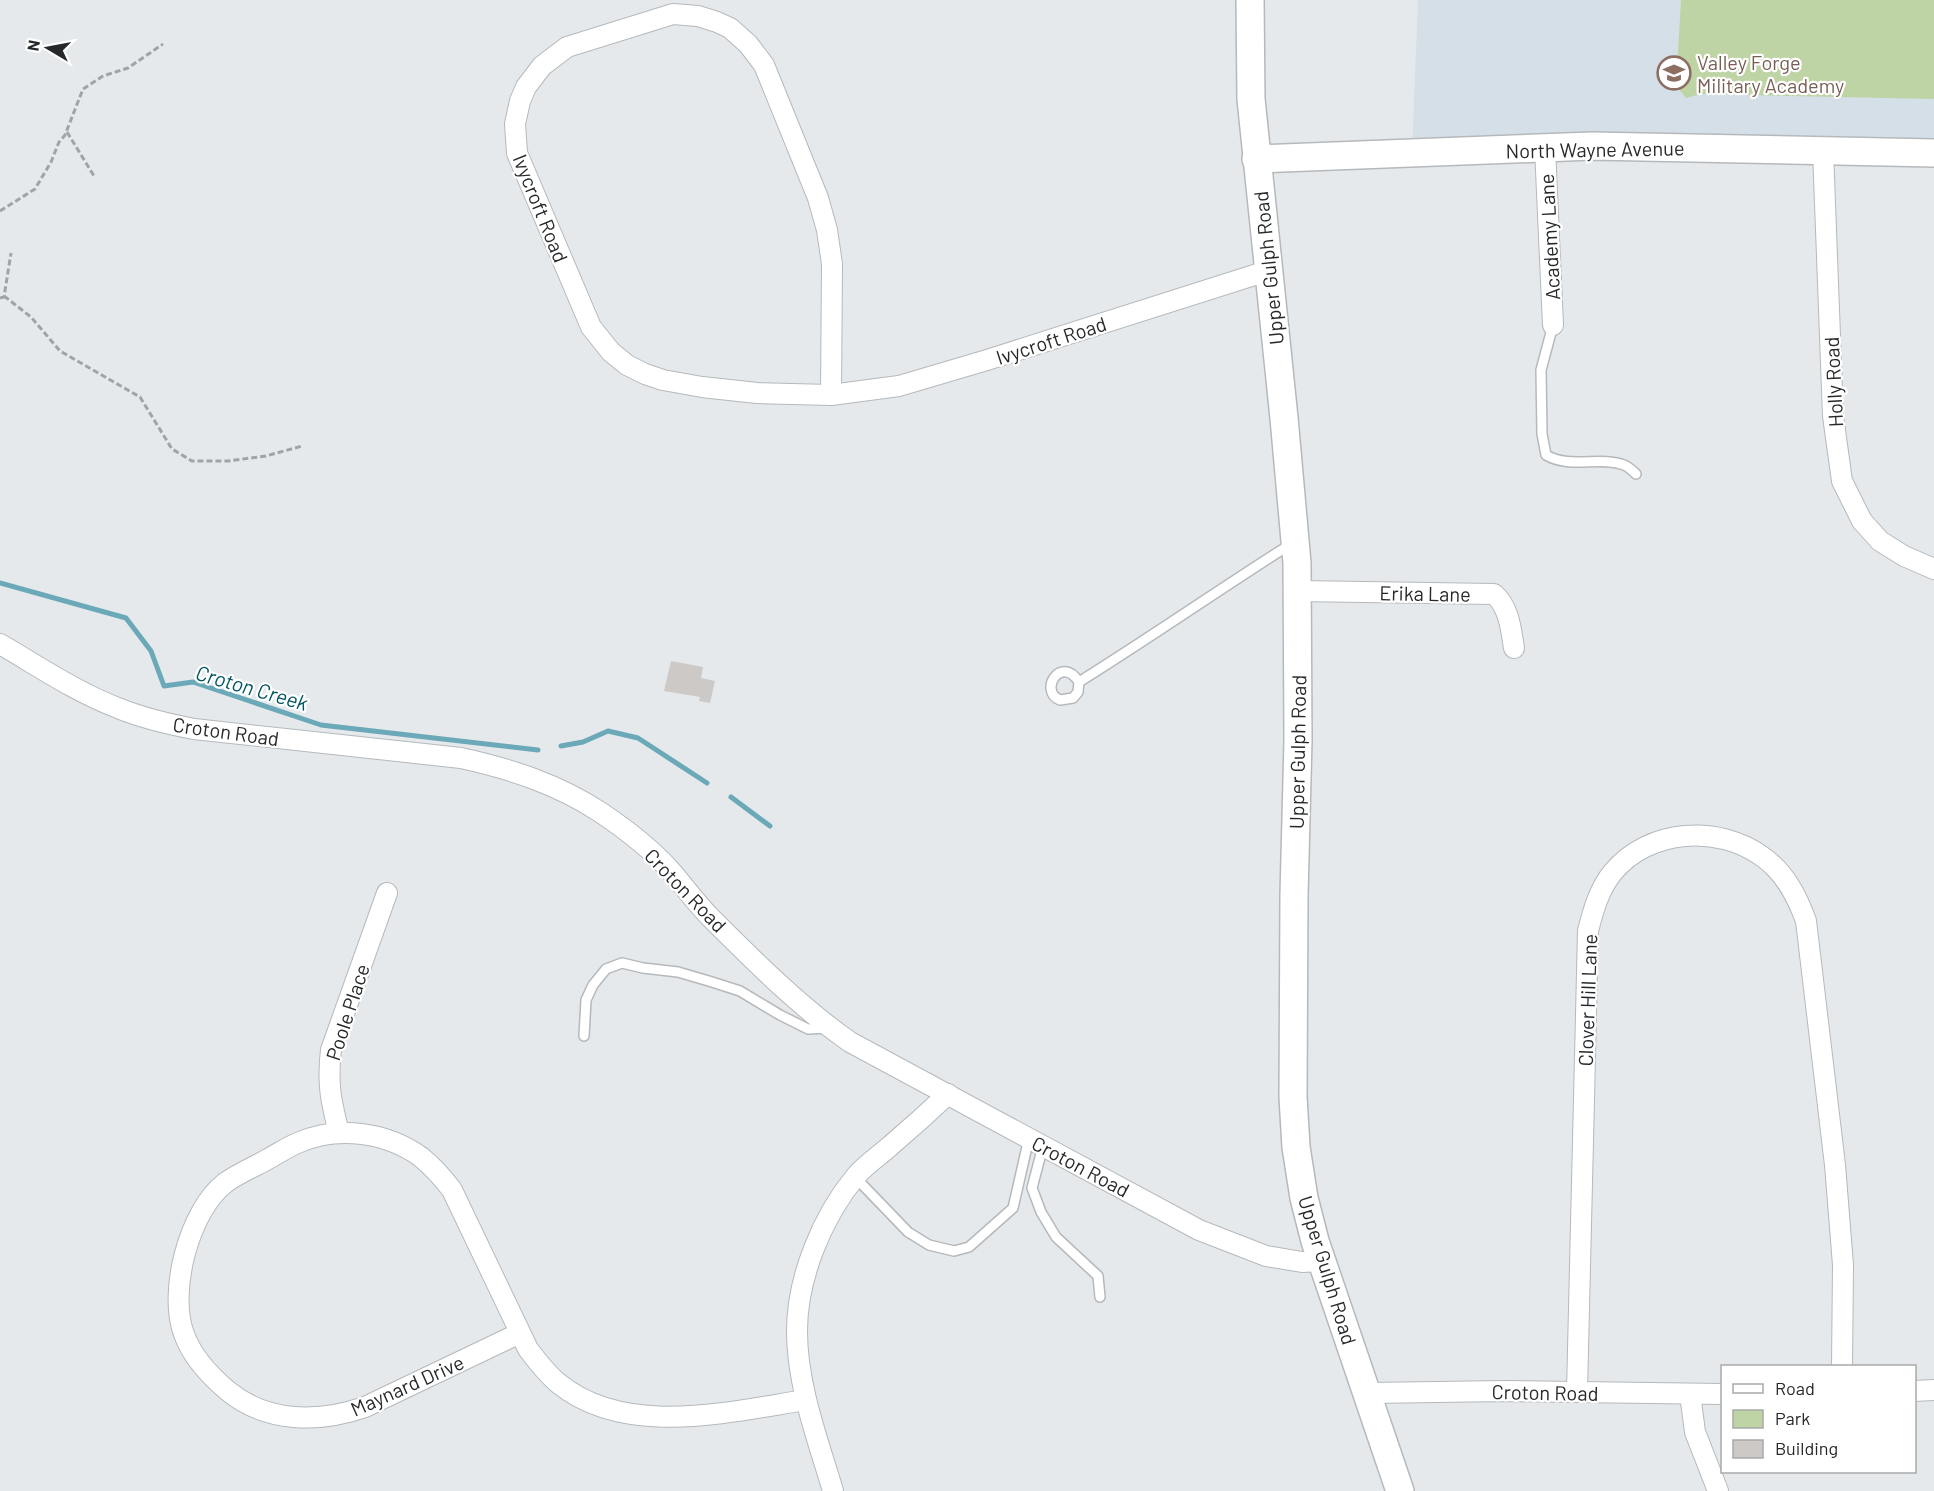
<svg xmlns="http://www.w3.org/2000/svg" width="1934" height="1491" font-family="Barlow,sans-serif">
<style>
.built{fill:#d5dfe7}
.green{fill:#bed4a4}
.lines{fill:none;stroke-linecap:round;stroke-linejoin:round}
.stream{stroke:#6ba9b8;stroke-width:5}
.building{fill:#cdc9c6}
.lane-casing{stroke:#b5b9bc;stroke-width:12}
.street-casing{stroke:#b5b9bc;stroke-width:22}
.secondary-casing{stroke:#b5b9bc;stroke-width:30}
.path{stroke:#a1a4a7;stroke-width:3;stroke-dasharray:6 3;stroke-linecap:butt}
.lane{stroke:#fff;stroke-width:9}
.street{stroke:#fff;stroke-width:20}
.secondary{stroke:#fff;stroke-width:27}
.labels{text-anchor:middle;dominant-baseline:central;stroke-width:4.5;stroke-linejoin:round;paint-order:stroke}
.education-label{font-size:20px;fill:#785e54;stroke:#fff;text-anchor:start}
.street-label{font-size:20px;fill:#262829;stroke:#fff}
.water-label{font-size:21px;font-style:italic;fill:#025463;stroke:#fff}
</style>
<rect width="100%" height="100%" fill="#e5e9ec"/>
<!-- built -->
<polygon class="built" points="1418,0 1934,0 1934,153 1412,153"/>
<!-- green -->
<polygon class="green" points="1681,0 1934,0 1934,99 1701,94 1686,98 1676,86"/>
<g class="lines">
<!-- stream -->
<g class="stream">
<polyline points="0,583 126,618 151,651 164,686 193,682 321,725 538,750"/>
<polyline points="561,746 583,742 608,731 638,738 707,783"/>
<polyline points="731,797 770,826"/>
</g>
</g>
<!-- building -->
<polygon class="building" points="671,661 703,667 701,678 715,681 710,703 699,701 700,697 664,691"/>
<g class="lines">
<!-- lane casing -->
<g class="lane-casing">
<g id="lane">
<path d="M1553,325L1541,370L1542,434L1546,455C1569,469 1600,456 1624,465C1629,467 1633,471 1636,474"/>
<path d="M1079,682C1061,654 1038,691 1060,700L1073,698L1078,692L1079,682C1151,637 1220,589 1291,544"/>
<polyline points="584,1036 586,1000 593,985 606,969 622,963 643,968 678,972 712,982 740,991 780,1015 808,1029 828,1028"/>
<polyline points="1043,1146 1032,1188 1041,1212 1056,1237 1098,1276 1100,1297"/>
<polyline points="855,1177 908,1232 929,1245 954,1251 969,1247 1013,1208 1029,1138"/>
</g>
</g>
<!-- street casing -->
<g class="street-casing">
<g id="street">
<polygon points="673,14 698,16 717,22 730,28 748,44 764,65 818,198 827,230 832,264 831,395 757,393 702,387 663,380 645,374 627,365 611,352 591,327 517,153 515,124 520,101 526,87 542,66 567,47"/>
<polyline points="1545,148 1553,325"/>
<polyline points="1823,150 1833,416 1842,481 1862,521 1880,541 1904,556 1934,569"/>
<polyline points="831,395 899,386 987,360 1267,271"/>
<path d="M1298,591L1494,594C1509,607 1511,629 1514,648"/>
<path d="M0,644C38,666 76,692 118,708C142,718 168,724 194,729L461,758C511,769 557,784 600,812C624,828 650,848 670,870C684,886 696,903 711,918C755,962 800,1007 850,1042L1199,1230L1266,1256L1302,1262L1322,1261"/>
<path d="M339,1133C331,1101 327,1084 331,1050L387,893"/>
<path d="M520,1333L365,1407C319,1423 267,1423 228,1391C209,1375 192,1357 184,1334C168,1292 189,1211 225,1183C237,1174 254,1167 268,1159C279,1153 289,1146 300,1142C339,1125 388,1133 421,1157C433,1167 443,1178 452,1190L528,1349C537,1361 546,1373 558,1383C625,1438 728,1412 806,1400"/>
<polyline points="1914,1391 1934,1390"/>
<path d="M1577,1392L1588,931C1593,911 1599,889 1613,872C1649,829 1718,824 1763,857C1785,873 1797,896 1806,921L1835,1165L1843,1265L1842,1366"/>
<polyline points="1368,1393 1505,1391 1722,1394"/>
<polyline points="1690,1394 1695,1432 1718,1491"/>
<path d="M833,1491C818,1440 797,1386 797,1331C797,1278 822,1217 856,1176C865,1165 879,1156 890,1146C910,1129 929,1112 948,1094"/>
</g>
</g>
<!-- secondary casing -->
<g class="secondary-casing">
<g id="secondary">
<polyline points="1250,0 1251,99 1284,418 1297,563 1298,740 1294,896 1293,1097 1296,1147 1304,1198 1315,1241 1400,1491"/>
<polyline points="1256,159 1592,146 1934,153"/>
</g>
</g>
<!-- path -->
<g class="path">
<polyline points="67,132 94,176"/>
<polyline points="0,211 35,189 51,162 59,142 65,135 83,89 103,76 128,68 163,44"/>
<polyline points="4,296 31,317 60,351 140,397 172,449 192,461 228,461 266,456 302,446"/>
<polyline points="0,298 4,297 11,253"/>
</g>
<!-- lane -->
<use href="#lane" class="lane"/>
<!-- street -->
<use href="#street" class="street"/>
<!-- secondary -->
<use href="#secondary" class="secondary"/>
</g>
<!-- icons -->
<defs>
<g id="university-ring" transform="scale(1.725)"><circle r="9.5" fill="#fff" stroke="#8d6e63" stroke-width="1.5"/><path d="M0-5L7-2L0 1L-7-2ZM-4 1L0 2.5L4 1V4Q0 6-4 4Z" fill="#8d6e63"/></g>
</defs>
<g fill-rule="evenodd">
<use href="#university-ring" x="1674" y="73"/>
</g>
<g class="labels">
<!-- education labels -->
<g class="education-label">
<text x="1697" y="62">Valley Forge<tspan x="1697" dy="23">Military Academy</tspan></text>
</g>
<!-- street labels -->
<g class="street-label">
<text transform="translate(1595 149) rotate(-1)">North Wayne Avenue</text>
<text transform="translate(541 208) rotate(68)">Ivycroft Road</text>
<text transform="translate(1549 237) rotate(-93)">Academy Lane</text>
<text transform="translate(1268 268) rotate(-96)">Upper Gulph Road</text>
<text transform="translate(1051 340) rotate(-18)">Ivycroft Road</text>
<text transform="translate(1833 382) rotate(-93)">Holly Road</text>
<text transform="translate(1425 593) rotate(1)">Erika Lane</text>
<text transform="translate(226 731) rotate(8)">Croton Road</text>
<text transform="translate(1297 752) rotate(-89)">Upper Gulph Road</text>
<text transform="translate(686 890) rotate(46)">Croton Road</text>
<text transform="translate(1587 1000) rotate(-88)">Clover Hill Lane</text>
<text transform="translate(347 1012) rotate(-72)">Poole Place</text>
<text transform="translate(1081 1166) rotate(28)">Croton Road</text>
<text transform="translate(1328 1270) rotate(73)">Upper Gulph Road</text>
<text transform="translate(407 1385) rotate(-24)">Maynard Drive</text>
<text transform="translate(1545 1392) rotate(1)">Croton Road</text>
</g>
<!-- water labels -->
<g class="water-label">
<text transform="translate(252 687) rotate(16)">Croton Creek</text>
</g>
</g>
<!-- legend -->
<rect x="1721" y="1365" width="195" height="108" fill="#ffffff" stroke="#a8a9a9" stroke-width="1.5"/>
<rect x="1733" y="1384" width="30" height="9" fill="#ffffff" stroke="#a8a9a9" stroke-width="1.5"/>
<text x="1775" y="1395" font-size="18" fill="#262829">Road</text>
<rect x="1733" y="1410" width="30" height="18" fill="#bed4a4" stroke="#a8a9a9" stroke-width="1.5"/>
<text x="1775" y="1425" font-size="18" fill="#262829">Park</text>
<rect x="1733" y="1440" width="30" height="18" fill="#cdc9c6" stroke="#a8a9a9" stroke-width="1.5"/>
<text x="1775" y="1455" font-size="18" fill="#262829">Building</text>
<!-- north arrow -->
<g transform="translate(48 48) rotate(280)" stroke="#ffffff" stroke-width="4.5" paint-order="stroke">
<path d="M0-4.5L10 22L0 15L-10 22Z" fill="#262829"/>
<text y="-9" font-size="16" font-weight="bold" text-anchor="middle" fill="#262829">N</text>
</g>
</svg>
